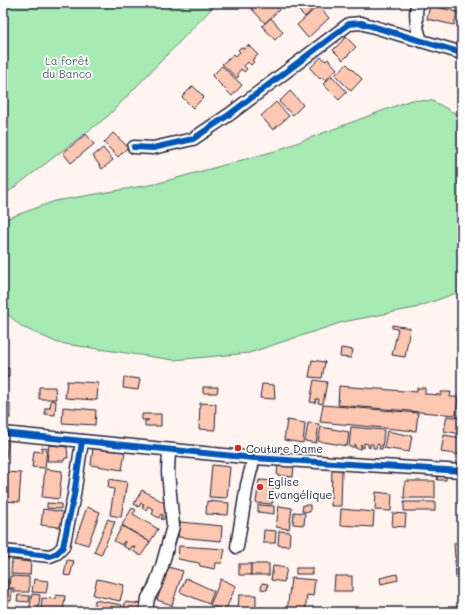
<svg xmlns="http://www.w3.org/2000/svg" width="465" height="615" font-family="Mali,sans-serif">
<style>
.green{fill:#a7eab4;stroke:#648678}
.building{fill:#fec7b1;stroke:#22223b}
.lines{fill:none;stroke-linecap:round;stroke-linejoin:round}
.minor-casing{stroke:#22223b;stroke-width:15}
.minor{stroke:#fff;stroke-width:12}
.cycleway-casing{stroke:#fff;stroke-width:8}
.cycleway{stroke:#0057b8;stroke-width:6}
.poi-dot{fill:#c8321e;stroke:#fff;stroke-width:1.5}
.labels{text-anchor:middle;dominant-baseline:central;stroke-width:3.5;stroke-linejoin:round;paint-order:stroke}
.park-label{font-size:11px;fill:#4a5e5f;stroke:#fff}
.poi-label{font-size:11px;fill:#22223b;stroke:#fff;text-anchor:start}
</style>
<rect width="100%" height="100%" fill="#fff4ef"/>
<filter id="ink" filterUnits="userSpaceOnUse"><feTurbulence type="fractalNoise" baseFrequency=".025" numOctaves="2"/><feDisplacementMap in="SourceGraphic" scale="8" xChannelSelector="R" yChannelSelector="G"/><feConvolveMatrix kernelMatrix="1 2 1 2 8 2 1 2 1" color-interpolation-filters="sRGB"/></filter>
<g filter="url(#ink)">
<!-- green -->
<g class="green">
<polygon points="3,3 217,3 108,116 3,196"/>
<polygon points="411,100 433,101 462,117 462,291 415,308 343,322 249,353 174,360 58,343 22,327 3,310 3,220 55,201 155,184 275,151"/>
</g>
<!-- building -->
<g class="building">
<polygon points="252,3 272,3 279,10 265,23 249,6"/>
<polygon points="291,3 310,3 314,7 305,17"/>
<polygon points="430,5 457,12 454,25 427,19"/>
<polygon points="318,6 329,18 308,38 297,25"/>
<polygon points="271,18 283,32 275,40 262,26"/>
<polygon points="346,37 356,47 343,60 333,50"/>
<polygon points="248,45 258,55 252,60 254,62 251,65 248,62 244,66 247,69 244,72 241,69 237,74 239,76 237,78 222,64 234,54 236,56 240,52 238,50 241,47 244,49"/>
<polygon points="321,57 326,61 328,59 337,69 325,81 322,77 320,79 310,68"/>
<polygon points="347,64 362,79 351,91 335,75"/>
<polygon points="222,66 242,85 232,96 212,76"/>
<polygon points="332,76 347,92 339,100 323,84"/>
<polygon points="193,86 204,97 193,108 182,97"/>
<polygon points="290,91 303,105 293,115 279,102"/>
<polygon points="276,102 289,116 273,130 261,116"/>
<polygon points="113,133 128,147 118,157 104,143"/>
<polygon points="86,134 94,144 71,163 63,153"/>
<polygon points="103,148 113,160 102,169 93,156"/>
<polygon points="392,325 410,328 405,357 392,355 398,329 392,328"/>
<polygon points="341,348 353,350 351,358 340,357"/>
<polygon points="312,360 325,362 322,378 309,377"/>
<polygon points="9,368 9,377 3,378 3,369"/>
<polygon points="124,377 140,379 138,390 123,388"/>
<polygon points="314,380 327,382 323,404 318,403 319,399 316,399 315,403 310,402"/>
<polygon points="67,381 98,383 97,400 65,398"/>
<polygon points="262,384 274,385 275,399 260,398"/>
<polygon points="339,386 417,392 417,388 425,388 425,394 441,395 441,392 451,392 450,397 458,397 456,415 338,405"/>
<polygon points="39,387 55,387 56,399 39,399"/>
<polygon points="203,387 218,387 217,393 203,393"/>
<polygon points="51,400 56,401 55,415 45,414 45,408 50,408"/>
<rect x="3" y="403" width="7" height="15"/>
<polygon points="200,403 216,404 215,430 199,429"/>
<polygon points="323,405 418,413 416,431 320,422"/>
<polygon points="63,407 96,410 95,425 62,423"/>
<polygon points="142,414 161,414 161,426 145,426 145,421 149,420 142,420"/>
<polygon points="447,416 462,418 462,434 444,431"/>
<polygon points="287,420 305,423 303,443 284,440"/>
<polygon points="308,423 319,424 316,443 305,441"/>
<polygon points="321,427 349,432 347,446 318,441"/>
<polygon points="351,427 384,430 382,449 379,449 380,445 377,444 376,448 373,448 373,444 370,444 370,448 368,447 368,444 364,443 364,448 362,447 361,444 361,449 355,448 355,444 354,447 349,447"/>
<polygon points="387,431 412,436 409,452 384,448"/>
<polygon points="444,435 462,438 462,455 441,452"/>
<polygon points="3,443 8,443 4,471 3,471"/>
<polygon points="49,445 67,447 68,458 65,458 64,461 47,461"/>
<polygon points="42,447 47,448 45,468 32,467 34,451 41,452"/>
<polygon points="93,448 125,452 122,470 91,465"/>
<polygon points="278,464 294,465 293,477 277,475"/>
<polygon points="212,465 230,467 227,498 209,497"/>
<polygon points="45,469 62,471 59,499 42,497"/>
<polygon points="332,469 342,469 341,506 331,506"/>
<polygon points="4,472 21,473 19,502 3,501"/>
<polygon points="438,474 446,475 446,480 437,480"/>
<polygon points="109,479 127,482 121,517 110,515 114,489 108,488"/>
<polygon points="259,480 275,481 272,504 256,503"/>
<polygon points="405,481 435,481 435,498 404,498"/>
<polygon points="142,490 170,506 163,520 161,519 163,515 161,514 159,518 152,514 154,510 148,506 146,510 142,508 144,504 141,503 139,507 134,504"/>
<polygon points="376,492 392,494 391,511 375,510"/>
<polygon points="207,501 229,503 228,515 206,514"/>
<rect x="404" y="502" width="31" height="9"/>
<polygon points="47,503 61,504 61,509 47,508"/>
<polygon points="258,505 274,506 274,514 258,512"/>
<polygon points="303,505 310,505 310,512 302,511"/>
<polygon points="279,506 292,508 289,529 276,527"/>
<polygon points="87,507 100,512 88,545 75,541"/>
<polygon points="132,508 136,510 133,514 158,529 150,542 122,525"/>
<polygon points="43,509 69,513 67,528 41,525"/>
<polygon points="341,509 374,512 373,527 340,525"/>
<polygon points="294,512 305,513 304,525 293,524"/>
<polygon points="393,513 406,514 405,527 392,526"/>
<polygon points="108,519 115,522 101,555 94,552"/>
<polygon points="180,522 222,526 221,541 178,537"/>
<polygon points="122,526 150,542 141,556 133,551 135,547 132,546 130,550 123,546 125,542 124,541 122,545 114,541"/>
<polygon points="264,530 276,531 275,543 263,543"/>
<polygon points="279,531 290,532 289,546 278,545"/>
<polygon points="462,542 462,558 455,558 454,543"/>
<polygon points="179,546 225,549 222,563 216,563 215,569 200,566 199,563 178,559"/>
<polygon points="12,560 31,562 30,575 11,574"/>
<polygon points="67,560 74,561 70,576 64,575"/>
<polygon points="455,560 462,560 462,578 456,578"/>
<rect x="239" y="564" width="12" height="11"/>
<rect x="251" y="564" width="18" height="11"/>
<polygon points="273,566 287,568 284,582 271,580"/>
<polygon points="168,567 183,571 172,605 157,600"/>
<rect x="296" y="568" width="16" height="6"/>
<polygon points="397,574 398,580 381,584 380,578"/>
<polygon points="10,576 29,577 29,592 14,592 14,588 9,588"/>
<polygon points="335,576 352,576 352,591 334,591"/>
<polygon points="186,578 214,591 209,604 180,592"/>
<polygon points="291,578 315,580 313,596 307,595 305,612 287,612"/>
<polygon points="34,579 48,581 46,593 32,592"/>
<polygon points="97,579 124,585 120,601 93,595"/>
<polygon points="221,579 236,586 225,611 210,605"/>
<rect x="3" y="580" width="5" height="8"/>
<polygon points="262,583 268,584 267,590 261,589"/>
<polygon points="3,589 12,589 11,601 3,600"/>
<polygon points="32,594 40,595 38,612 29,612"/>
<polygon points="18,595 30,596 29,602 17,601"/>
<polygon points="56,595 65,596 63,612 41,612 42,598 56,599"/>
<polygon points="239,595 256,595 256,612 238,612"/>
<polygon points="95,600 122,605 121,612 93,612"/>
<polygon points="125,602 143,604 142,612 124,612"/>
<polygon points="171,606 186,609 186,612 170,612"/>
</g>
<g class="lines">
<!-- minor casing -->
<g class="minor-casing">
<g id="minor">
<path d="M417,3C415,17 416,27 421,41"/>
<polyline points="134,147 153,148 193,139 230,114 349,24 361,23 462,53"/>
<polyline points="3,433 254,458 462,471"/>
<polyline points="237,547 247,485 254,458"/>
<polyline points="3,551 50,556 57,553 63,547 74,495 82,441"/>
<polyline points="146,612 148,598 155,586 162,566 173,526 168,472 169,450"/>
</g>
</g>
<!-- minor -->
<use href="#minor" class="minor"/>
<!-- cycleway casing -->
<g class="cycleway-casing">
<g id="cycleway">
<polyline points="134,147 153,148 193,139 230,114 349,24 361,23 462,53"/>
<polyline points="3,433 254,458 462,471"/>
<polyline points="3,551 50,556 57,553 63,547 74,495 82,441"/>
</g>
</g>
<!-- cycleway -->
<use href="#cycleway" class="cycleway"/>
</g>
</g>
<!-- markers -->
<g class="poi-dot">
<circle cx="238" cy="448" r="4"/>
<circle cx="260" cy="487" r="4"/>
</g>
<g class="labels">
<!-- park labels -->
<g class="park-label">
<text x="67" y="60">La forêt<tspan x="67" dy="13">du Banco</tspan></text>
</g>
<!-- poi labels -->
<g class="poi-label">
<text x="246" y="448">Couture Dame</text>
<text x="268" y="481">Eglise<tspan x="268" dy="13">Evangélique</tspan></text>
</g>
</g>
<!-- margin -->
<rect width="465" height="615" fill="none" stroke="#fff" stroke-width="16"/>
<rect x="8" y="8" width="449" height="599" fill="none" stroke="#22223b" stroke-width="1.5" filter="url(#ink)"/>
</svg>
